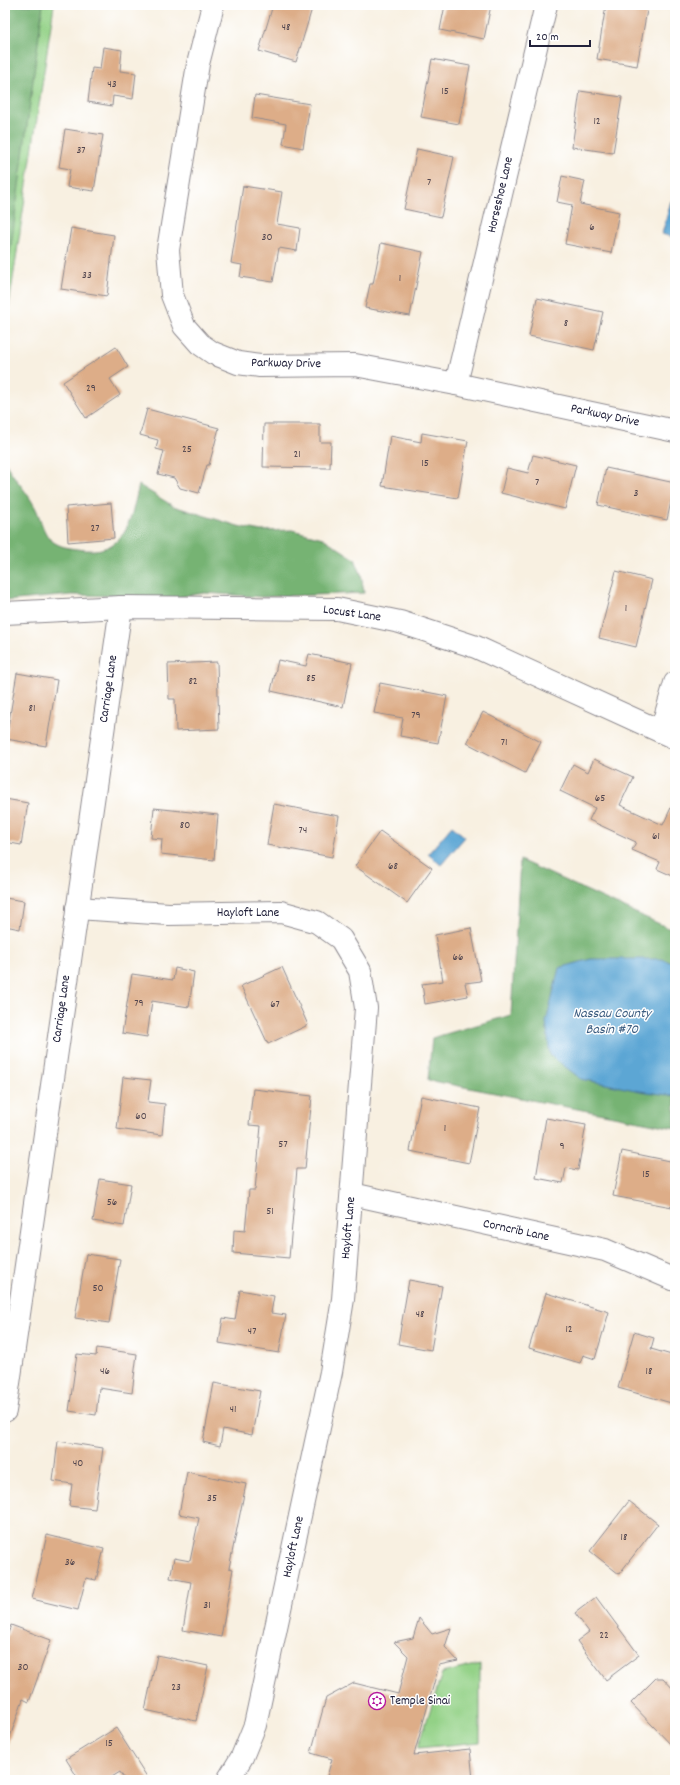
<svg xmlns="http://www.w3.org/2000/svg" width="680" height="1785" font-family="Dekko,sans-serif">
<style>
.green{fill:#93d186;stroke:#5a7a60}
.forest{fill:#76b373;stroke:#4c6a57}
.water{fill:#5ca6d4;stroke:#3f6488}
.building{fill:#ddad88}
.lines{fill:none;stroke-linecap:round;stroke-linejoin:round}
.minor-casing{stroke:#8d898e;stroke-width:24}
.minor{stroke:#fff;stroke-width:22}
.labels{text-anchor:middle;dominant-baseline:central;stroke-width:3;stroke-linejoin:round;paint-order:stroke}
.number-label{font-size:11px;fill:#51454e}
.street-label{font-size:13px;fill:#22223b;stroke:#fff}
.poi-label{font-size:13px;fill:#22223b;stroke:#fff;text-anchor:start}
.water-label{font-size:14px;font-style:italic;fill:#3c5d80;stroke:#fff}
</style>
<rect width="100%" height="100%" fill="#fff"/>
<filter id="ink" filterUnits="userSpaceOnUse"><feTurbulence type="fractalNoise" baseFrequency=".025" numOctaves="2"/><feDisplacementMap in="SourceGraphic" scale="8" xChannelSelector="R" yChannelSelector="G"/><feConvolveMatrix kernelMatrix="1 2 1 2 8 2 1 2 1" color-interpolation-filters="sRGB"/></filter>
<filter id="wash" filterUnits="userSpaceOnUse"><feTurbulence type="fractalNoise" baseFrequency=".012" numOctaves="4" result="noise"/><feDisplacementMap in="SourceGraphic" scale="16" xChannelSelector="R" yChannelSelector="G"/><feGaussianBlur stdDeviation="0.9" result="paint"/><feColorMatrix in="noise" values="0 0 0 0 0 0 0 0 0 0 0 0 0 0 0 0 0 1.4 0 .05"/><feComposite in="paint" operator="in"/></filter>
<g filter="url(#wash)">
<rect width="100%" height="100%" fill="#f8f0e1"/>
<!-- green -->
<g class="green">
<polygon points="5,5 54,5 5,332"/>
<polygon points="480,1664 480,1742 418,1748 442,1673"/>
</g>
<!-- forest -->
<g class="forest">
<polygon points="5,5 43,5 5,291"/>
<path d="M5,462C13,478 27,491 35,507C40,516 42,530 49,538C56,546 67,548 77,549C125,557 130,523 139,485L173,506L238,526L261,531L292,530L323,538L355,559L361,574L364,593L262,597L205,593L158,600L118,596L72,595L5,601Z"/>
<polygon points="520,860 675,931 675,1128 428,1080 432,1038 511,1015"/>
</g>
<!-- water -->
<g class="water">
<polygon points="671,201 675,202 675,238 662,234"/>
<polygon points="452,826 465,837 441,865 428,854"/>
<polygon points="591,959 662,959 675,964 675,1096 640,1091 581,1079 550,1055 546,1022 559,968"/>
</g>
<g id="blocks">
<!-- building -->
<g class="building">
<polygon points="273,5 313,5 296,62 259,51"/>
<polygon points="445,5 491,5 484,39 440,30"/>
<polygon points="606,5 618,5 647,10 637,66 597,59"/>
<polygon points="103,47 122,50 120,71 136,73 133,99 113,96 112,106 88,102 92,68 100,69"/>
<polygon points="432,59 470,66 459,124 421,117"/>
<polygon points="580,91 622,97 613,153 572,147"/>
<polygon points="255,95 310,104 303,148 283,144 286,124 252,118"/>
<polygon points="65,129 103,135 94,191 67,187 70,169 59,167"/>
<polygon points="417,149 454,157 441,217 404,209"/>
<polygon points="562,176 585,181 580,204 619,212 611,253 565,244 572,205 557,202"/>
<polygon points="243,186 282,192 277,224 300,228 297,251 279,248 273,282 240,277 242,265 231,263"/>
<polygon points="71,228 114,235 107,296 61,289"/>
<polygon points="381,243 423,252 410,316 365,308 370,284 373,284"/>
<polygon points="537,298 603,312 594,350 529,336"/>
<polygon points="116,347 128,367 110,379 120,395 86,418 63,382"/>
<polygon points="147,409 219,428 209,465 207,465 199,493 180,488 174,478 158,474 164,451 156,449 158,440 140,435"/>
<polygon points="264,424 320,424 320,442 331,442 330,468 263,467"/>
<polygon points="422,433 468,441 458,498 382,486 390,436 421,442"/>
<polygon points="533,455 576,465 565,509 501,493 507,468 528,473"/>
<polygon points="606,468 675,483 667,520 598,505"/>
<polygon points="111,503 114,538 68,542 66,507"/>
<polygon points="616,571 652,580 636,647 599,638"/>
<polygon points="309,654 352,663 343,707 271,691 278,660 306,666"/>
<polygon points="217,662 219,729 176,731 175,699 169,699 168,664"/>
<polygon points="17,673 57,680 46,746 6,739"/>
<polygon points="380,683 447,696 438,743 400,736 403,718 374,713"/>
<polygon points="483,712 541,742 525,773 467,743"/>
<polygon points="594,759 633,777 620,805 663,825 675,799 675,877 657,869 660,862 632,850 636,842 589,820 595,808 560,791 573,764 588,772"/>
<polygon points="5,799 28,803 21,845 5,842"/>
<polygon points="274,804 339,816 332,857 267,845"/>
<polygon points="154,808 218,815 214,860 161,854 162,839 151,838"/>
<polygon points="380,831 432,868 407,903 355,866"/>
<polygon points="5,898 24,901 20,929 5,926"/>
<polygon points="471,928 481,981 465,983 468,996 425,1004 422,984 443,981 435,935"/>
<polygon points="282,967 308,1025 268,1044 241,986"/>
<polygon points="175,968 194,972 189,1007 152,1001 147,1037 122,1033 132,974 173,980"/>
<polygon points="123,1077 151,1080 148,1102 165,1104 162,1135 117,1129"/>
<polygon points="253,1089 312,1096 305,1169 297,1169 289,1258 233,1253 234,1230 245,1231 249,1190 255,1190 261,1126 249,1125"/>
<polygon points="421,1096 480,1108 469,1163 410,1151"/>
<polygon points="546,1118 586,1125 578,1170 566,1168 563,1183 536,1178"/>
<polygon points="622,1151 675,1162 675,1188 672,1207 613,1196"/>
<polygon points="100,1179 131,1184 124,1226 93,1221"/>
<polygon points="86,1254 120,1259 109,1323 75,1318"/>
<polygon points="409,1280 442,1286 431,1350 398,1344"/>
<polygon points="240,1290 274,1296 271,1313 286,1315 279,1353 219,1343 223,1318 235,1320"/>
<polygon points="546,1293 609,1312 595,1359 583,1355 580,1363 529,1348"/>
<polygon points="634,1332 654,1338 651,1349 675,1356 675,1404 618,1388"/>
<polygon points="97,1348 137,1354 132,1393 99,1388 96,1415 69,1411 77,1354 96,1356"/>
<polygon points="214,1383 260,1391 252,1435 223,1429 220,1446 203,1442"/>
<polygon points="58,1441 103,1448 95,1509 69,1506 72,1484 53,1481"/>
<polygon points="187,1472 246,1484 229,1568 233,1569 221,1637 183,1630 191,1582 170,1578 174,1558 190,1561 199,1518 179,1514"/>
<polygon points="629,1501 658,1524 619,1574 590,1551"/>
<polygon points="47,1535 104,1549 96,1580 86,1578 78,1610 32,1599"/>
<polygon points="596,1597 639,1655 606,1680 577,1641 589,1632 575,1613"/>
<polygon points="419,1618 432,1634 451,1628 445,1647 458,1661 439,1665 414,1755 470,1749 473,1780 326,1780 332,1759 311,1753 326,1698 354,1683 398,1694 408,1656 394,1642 413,1638"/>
<polygon points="11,1625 51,1640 29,1702 23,1699 8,1743 5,1742 5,1642"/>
<polygon points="157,1655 208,1666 196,1721 145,1710"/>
<polygon points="656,1678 663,1678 675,1691 675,1749 631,1703"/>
<polygon points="116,1728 149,1780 125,1780 120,1772 107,1780 79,1780 66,1759"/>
</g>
</g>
</g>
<g filter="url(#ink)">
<use href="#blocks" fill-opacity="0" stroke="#8d898e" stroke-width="1"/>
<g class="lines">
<!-- minor casing -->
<g class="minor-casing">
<g id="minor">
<polyline points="213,5 198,64 168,250 172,295 184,326 200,344 213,353 238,363 260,366 355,365 456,384 675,431"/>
<polyline points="456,384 546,5"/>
<polyline points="5,613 121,607 337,609 400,622 476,647 675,738"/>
<polyline points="661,731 675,683"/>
<polyline points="77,908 169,914 281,912 317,922 341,939 360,971 366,1008 343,1299 331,1372 255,1725 242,1757 228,1780"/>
<polyline points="352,1194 605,1250 675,1280"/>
<polyline points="5,1411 121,607"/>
</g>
</g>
<!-- minor -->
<use href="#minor" class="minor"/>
</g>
</g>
<!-- icons -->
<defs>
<g id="synagogue-ring" transform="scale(0.9)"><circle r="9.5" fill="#fff" stroke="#b5179e" stroke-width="1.5"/><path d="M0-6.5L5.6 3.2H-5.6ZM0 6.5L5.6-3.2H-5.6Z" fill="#b5179e"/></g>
</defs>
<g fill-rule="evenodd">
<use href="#synagogue-ring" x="377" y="1701"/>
</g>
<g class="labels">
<!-- number labels -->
<g class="number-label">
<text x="286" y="28">48</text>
<text x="112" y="85">43</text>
<text x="445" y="92">15</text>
<text x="597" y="122">12</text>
<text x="81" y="151">37</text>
<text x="429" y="183">7</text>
<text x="592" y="228">6</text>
<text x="267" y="238">30</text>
<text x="87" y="276">33</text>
<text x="400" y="279">1</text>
<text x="566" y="324">8</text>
<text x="91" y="389">29</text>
<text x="187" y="450">25</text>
<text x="297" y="455">21</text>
<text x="425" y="464">15</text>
<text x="537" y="483">7</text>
<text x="636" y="494">3</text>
<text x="95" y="529">27</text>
<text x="626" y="609">1</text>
<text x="311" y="679">85</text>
<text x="193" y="682">82</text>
<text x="32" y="709">81</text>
<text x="416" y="716">79</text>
<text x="504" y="743">71</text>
<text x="600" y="799">65</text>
<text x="185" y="826">80</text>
<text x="303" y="831">74</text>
<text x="656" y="837">61</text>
<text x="393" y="867">68</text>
<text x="458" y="958">66</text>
<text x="139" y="1004">79</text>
<text x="275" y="1005">67</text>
<text x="141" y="1117">60</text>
<text x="445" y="1129">1</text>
<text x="283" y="1145">57</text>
<text x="562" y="1147">9</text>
<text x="646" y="1175">15</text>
<text x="112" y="1203">56</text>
<text x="270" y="1212">51</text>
<text x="98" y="1289">50</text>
<text x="420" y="1315">48</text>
<text x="569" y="1330">12</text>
<text x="252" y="1332">47</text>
<text x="105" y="1372">46</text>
<text x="649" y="1372">18</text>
<text x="233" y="1410">41</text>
<text x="78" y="1464">40</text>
<text x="212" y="1499">35</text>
<text x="624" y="1538">18</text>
<text x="70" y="1563">36</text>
<text x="207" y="1606">31</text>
<text x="604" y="1636">22</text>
<text x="23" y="1668">30</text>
<text x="176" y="1688">23</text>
<text x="109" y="1744">15</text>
</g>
<!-- street labels -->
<g class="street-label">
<text transform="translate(501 195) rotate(-77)">Horseshoe Lane</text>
<text transform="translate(286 364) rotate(1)">Parkway Drive</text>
<text transform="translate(605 416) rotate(12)">Parkway Drive</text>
<text transform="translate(352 614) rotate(8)">Locust Lane</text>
<text transform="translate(109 689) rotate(-82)">Carriage Lane</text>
<text x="248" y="913">Hayloft Lane</text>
<text transform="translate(62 1009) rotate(-82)">Carriage Lane</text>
<text transform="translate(349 1228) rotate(-85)">Hayloft Lane</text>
<text transform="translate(516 1231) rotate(12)">Corncrib Lane</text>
<text transform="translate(294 1547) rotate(-78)">Hayloft Lane</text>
</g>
<!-- poi labels -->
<g class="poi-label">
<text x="390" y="1701">Temple Sinai</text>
</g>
<!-- water labels -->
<g class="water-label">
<text x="612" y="1014">Nassau County<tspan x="612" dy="16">Basin #70</tspan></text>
</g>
</g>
<!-- margin -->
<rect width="680" height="1785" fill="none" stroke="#fff" stroke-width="20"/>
<!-- scale -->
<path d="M530 40v6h60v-6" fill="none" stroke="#22223b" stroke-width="2"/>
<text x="536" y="40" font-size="12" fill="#22223b" stroke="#ffffff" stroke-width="3" paint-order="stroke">20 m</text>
</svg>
